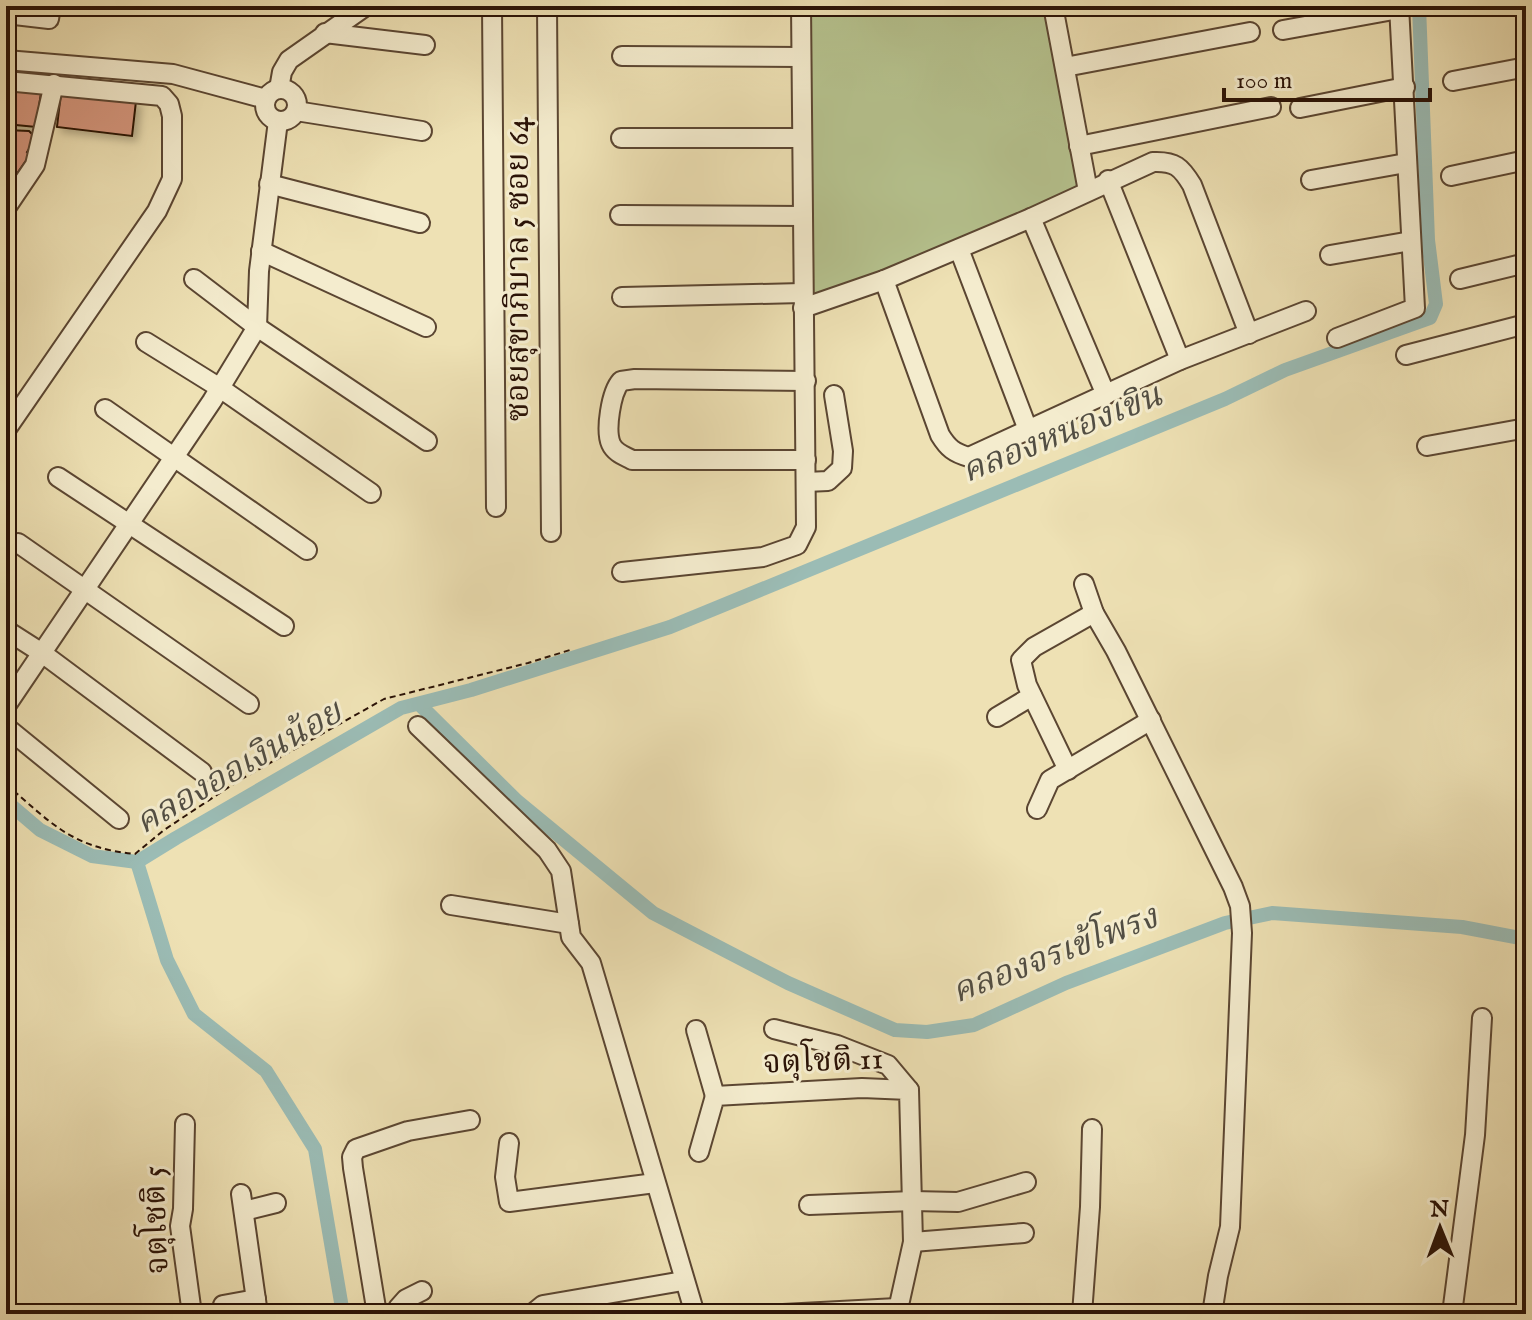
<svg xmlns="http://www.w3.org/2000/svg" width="1532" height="1320" font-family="'IM FELL English','Noto Serif Thai',serif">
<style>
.green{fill:#b6c38f;stroke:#706a4a;stroke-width:2}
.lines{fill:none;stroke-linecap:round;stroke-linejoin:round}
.canal{stroke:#9bbcb5;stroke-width:14}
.building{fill:#d5967d;stroke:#2a1206;stroke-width:2;filter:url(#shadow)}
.minor-casing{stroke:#5b4632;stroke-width:22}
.path{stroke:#2a1206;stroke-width:2;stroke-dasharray:6 4;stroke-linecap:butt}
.minor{stroke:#f4ecce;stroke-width:18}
.labels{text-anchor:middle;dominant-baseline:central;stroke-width:6;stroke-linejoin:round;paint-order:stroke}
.street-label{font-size:32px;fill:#2a1206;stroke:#f4ecce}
.water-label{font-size:34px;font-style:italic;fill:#524e43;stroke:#f4ecce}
</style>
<defs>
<filter id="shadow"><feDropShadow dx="4.5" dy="4.5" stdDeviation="4" flood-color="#0004"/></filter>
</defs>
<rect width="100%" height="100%" fill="#eee1b4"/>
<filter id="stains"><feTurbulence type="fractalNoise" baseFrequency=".0025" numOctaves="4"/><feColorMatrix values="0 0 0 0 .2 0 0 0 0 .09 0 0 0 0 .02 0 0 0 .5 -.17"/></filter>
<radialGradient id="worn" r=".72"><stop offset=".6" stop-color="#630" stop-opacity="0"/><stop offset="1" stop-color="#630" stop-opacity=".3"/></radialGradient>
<!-- green -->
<polygon class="green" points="799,6 1051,6 1084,191 794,315"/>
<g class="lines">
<!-- canal -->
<g class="canal">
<polyline points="419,704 517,801 653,913 788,983 895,1030 927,1032 974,1025 1066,983 1225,923 1272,913 1462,927 1526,939"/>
<polyline points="6,801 40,830 92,856 137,862 176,838 401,708 471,690 670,627 1225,399 1285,370 1430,318 1436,304 1428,240 1419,6"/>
<polyline points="137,862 167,960 194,1014 266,1071 315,1149 343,1314"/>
</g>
</g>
<!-- building -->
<g class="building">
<polygon points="6,89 41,93 36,127 6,124"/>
<polygon points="61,92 136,101 132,136 57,127"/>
<polygon points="6,130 29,131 36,138 27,152 30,155 16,175 6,168"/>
</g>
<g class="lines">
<!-- minor casing -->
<g class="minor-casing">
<g id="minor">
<polyline points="492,6 496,507"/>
<polyline points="547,6 551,532"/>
<polyline points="1053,6 1088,191"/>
<polyline points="6,14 49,19 51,6"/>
<polyline points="1283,30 1399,9"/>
<polyline points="325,33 425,45"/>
<polyline points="622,56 801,57"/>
<polyline points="6,60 173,74 266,99"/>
<polyline points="1065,67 1250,32"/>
<polyline points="6,81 162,96 169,104 172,116 172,179 157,211 6,430"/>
<polyline points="1453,81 1526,67"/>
<circle cx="281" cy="105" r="16"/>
<polyline points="279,89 282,72 289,60 366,6"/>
<polyline points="1300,108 1405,87"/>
<polyline points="296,111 422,131"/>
<polyline points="621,138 802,138"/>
<polyline points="1079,146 1271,107"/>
<polyline points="1451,176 1526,160"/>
<polyline points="1108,180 1180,360"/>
<polyline points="1311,180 1406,163"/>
<polyline points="269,184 420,223"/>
<polyline points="6,208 35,165 54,84"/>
<polyline points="620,215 803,216"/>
<polyline points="1031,218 1106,395"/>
<polyline points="959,249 1028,430"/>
<polyline points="261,251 426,327"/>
<polyline points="1330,255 1411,241"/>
<polyline points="194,279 257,327 427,441"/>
<polyline points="1460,279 1526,263"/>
<path d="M884,280L940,435C948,448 954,453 969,457L1180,360L1306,311"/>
<polyline points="622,297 802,293"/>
<path d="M803,308L884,280L1031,218L1153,162C1175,161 1181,167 1192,185L1249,334"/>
<polyline points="1337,338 1415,308 1399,6"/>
<polyline points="146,342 220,388 371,493"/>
<polyline points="1406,355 1526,324"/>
<path d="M806,381L635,379L621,381C611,392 605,430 611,444C615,453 625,456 632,460H806"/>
<polyline points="105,409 307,550"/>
<polyline points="1427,446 1526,428"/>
<polyline points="58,477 284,626"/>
<polyline points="806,482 828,481 842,468 843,451 834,395"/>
<polyline points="18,543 249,704"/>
<polyline points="622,572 763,557 797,545 806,527 801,6"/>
<polyline points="1084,584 1094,613 1116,651 1233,887 1240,906 1242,933 1230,1227 1218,1276 1212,1314"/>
<polyline points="6,630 42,653 202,772"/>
<polyline points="6,706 212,401 257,327 259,271 278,121"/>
<polyline points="997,717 1032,696"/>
<polyline points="418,726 547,850 561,871 571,937 591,963 695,1314"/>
<polyline points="6,727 119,819"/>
<polyline points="1068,770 1027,685 1021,660 1034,647 1094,613"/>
<polyline points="1037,809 1050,780 1151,720"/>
<polyline points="451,905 569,924"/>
<polyline points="774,1029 837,1045 888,1065 909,1090"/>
<polyline points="696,1030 715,1096"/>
<polyline points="185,1124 183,1209 180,1226 192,1314"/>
<polyline points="509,1143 505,1177 509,1202 655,1183"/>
<polyline points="699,1152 715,1096 862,1088 909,1090 913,1242 897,1314"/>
<polyline points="241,1194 258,1314"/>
<polyline points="809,1205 913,1201 958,1202 1026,1182"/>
<polyline points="244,1211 276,1203"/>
<polyline points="913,1242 1024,1233"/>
<polyline points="223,1305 256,1299"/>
<polyline points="377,1314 353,1168 352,1157 356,1149 408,1131 470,1120"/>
<polyline points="400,1314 398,1308 406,1299 422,1291"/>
<polyline points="532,1314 543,1305 683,1281"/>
<polyline points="783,1314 897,1308"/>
<polyline points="1082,1314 1090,1207 1092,1129"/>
<polyline points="1452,1314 1475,1135 1482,1018"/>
</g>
</g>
<!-- path -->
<path class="path" d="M6,784C51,823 72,848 135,854L164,830L238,781L384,699L528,663L570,650"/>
<!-- minor -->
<use href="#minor" class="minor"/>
</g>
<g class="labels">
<!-- street labels -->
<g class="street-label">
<text transform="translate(519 269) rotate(-90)">ซอยสุขาภิบาล 5 ซอย 64</text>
<text transform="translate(823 1062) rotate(-2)">จตุโชติ 11</text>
<text transform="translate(157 1220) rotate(-92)">จตุโชติ 5</text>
</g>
<!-- water labels -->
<g class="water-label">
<text transform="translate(1062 434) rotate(-22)">คลองหนองเขิน</text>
<text transform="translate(239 768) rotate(-30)">คลองออเงินน้อย</text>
<text transform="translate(1055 955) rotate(-21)">คลองจรเข้โพรง</text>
</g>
</g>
<!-- margin -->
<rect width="1532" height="1320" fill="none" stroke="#eee1b4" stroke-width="32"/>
<rect x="8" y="8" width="1516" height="1304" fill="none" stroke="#2a1206" stroke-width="4"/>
<rect x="16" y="16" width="1500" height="1288" fill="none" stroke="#2a1206" stroke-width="2"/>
<!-- north arrow -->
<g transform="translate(1440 1228) rotate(359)" stroke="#f4ecce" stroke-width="6" paint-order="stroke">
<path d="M0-6L14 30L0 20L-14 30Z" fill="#2a1206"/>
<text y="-12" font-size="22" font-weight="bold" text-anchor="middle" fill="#2a1206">N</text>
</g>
<!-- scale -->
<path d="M1224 88v12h206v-12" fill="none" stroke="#2a1206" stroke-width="4"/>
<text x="1236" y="88" font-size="24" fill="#2a1206" stroke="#f4ecce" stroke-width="6" paint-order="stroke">100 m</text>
<rect width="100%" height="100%" filter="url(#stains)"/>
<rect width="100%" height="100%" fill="url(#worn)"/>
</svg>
